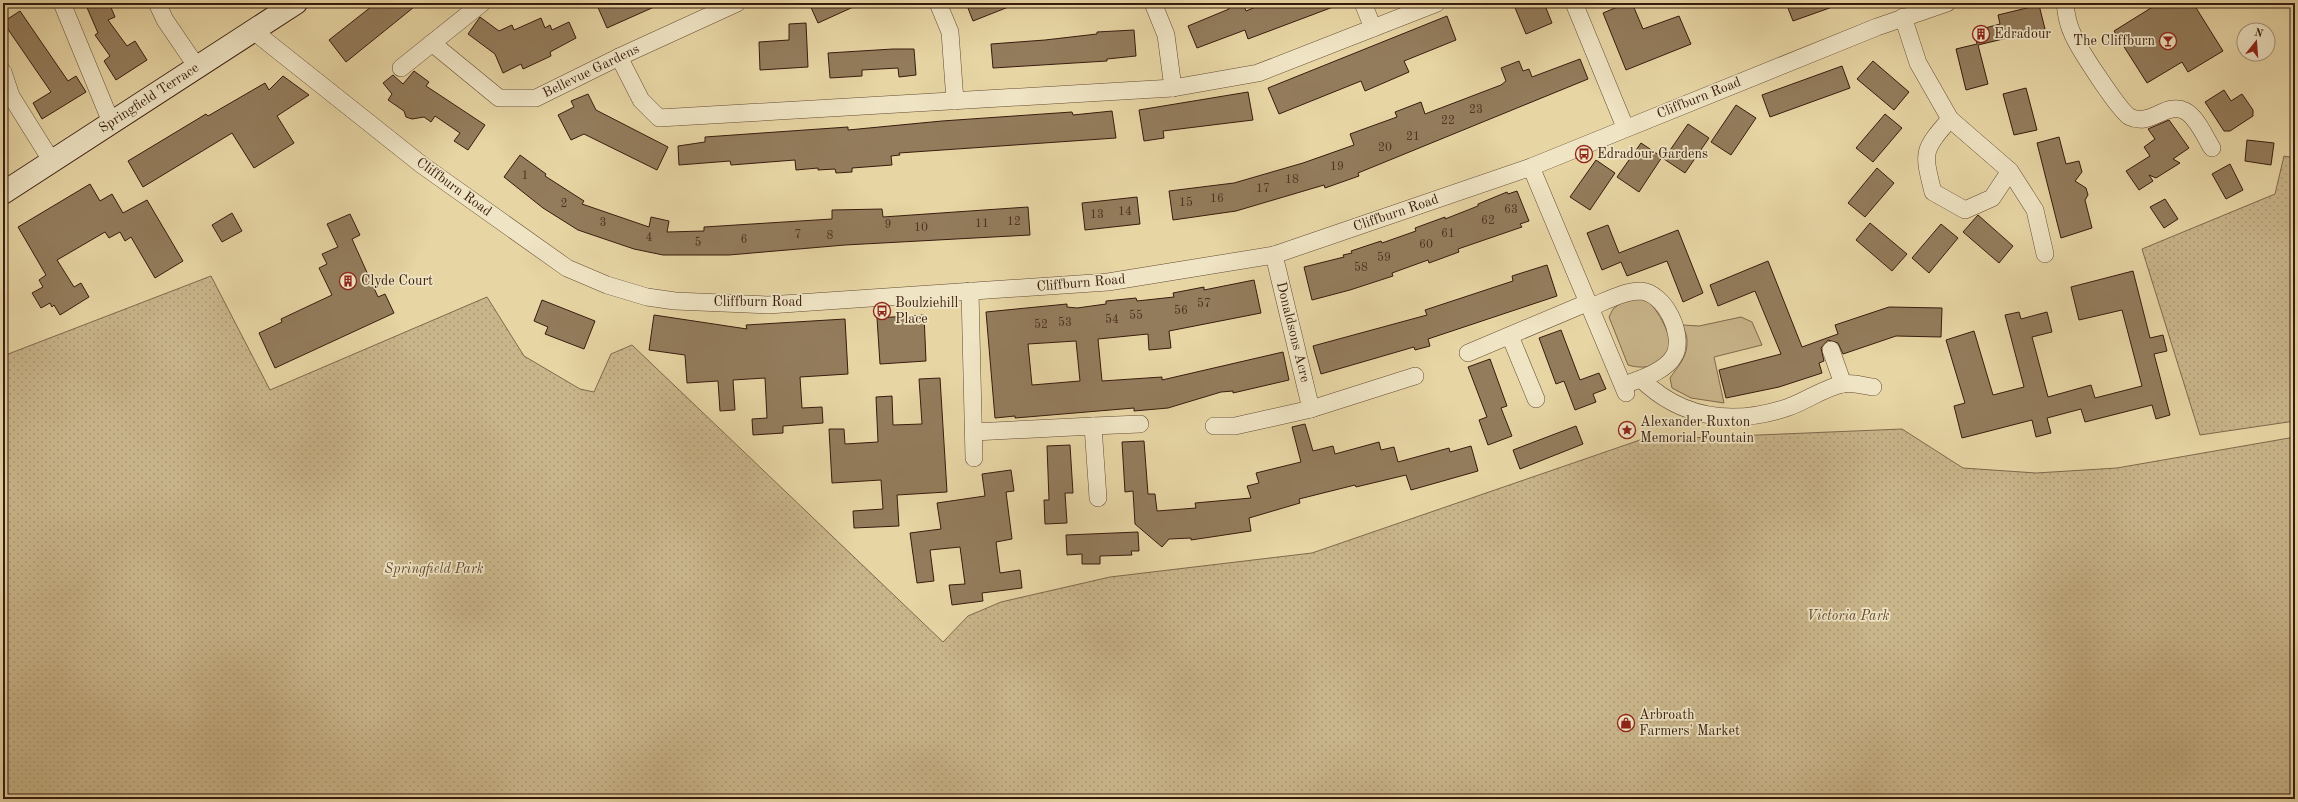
<svg xmlns="http://www.w3.org/2000/svg" width="2298" height="802" font-family="'Old Standard TT',serif">
<style>
.grass{fill:#c9b58a;stroke:#80684c}
.park{fill:url(#park-dots);stroke:#80684c}
.building{fill:#937c5c;stroke:#381b0d;fill-rule:evenodd}
.lines{fill:none;stroke-linecap:round;stroke-linejoin:round}
.street-casing{stroke:#644a33;stroke-width:18}
.secondary-casing{stroke:#381b0d;stroke-width:24}
.street{stroke:#efe4c4;stroke-width:17}
.secondary{stroke:#efe4c4;stroke-width:22}
.labels{text-anchor:middle;dominant-baseline:central;stroke-width:3.5;stroke-linejoin:round;paint-order:stroke}
.number-label{font-size:12px;fill:#4f3321}
.poi-label{font-size:14px;fill:#381b0d;stroke:#efe4c4;text-anchor:start}
.street-label{font-size:14px;fill:#381b0d;stroke:#efe4c4}
.park-label{font-size:14px;font-style:italic;fill:#644932;stroke:#efe4c4}
</style>
<defs>
<pattern id="park-dots" width="8" height="8" patternUnits="userSpaceOnUse"><rect width="8" height="8" fill="#c9b58a"/><path d="M2 2h.1M6 6h.1" fill="none" stroke="#ad9b76" stroke-width="1.8" stroke-linecap="round"/></pattern>
</defs>
<rect width="100%" height="100%" fill="#e7d5a4"/>
<filter id="stains"><feTurbulence type="fractalNoise" baseFrequency=".005" numOctaves="4"/><feColorMatrix values="0 0 0 0 .2 0 0 0 0 .09 0 0 0 0 .02 0 0 0 .5 -.17"/></filter>
<radialGradient id="worn" r=".72"><stop offset=".6" stop-color="#630" stop-opacity="0"/><stop offset="1" stop-color="#630" stop-opacity=".3"/></radialGradient>
<!-- grass -->
<g class="grass">
<path d="M1626,299C1631,299 1639,298 1644,299C1655,303 1672,336 1670,346C1666,367 1644,370 1628,365L1609,317L1613,309Z"/>
<path d="M1741,317L1752,322L1762,345L1714,357L1724,403L1691,398L1672,388L1670,378C1678,366 1688,357 1687,340C1687,335 1684,330 1683,325L1699,326Z"/>
</g>
<!-- park -->
<g class="park">
<polygon points="2284,156 2295,158 2295,421 2200,435 2142,249 2275,194"/>
<polygon points="211,276 270,390 487,297 524,356 580,389 594,392 611,354 632,345 943,642 968,616 1001,602 1110,577 1312,553 1640,440 1902,429 1963,468 2036,473 2117,468 2295,437 2295,799 3,799 3,356"/>
</g>
<!-- building -->
<g class="building">
<polygon points="85,3 109,3 115,17 108,20 127,46 135,41 147,60 116,80 104,61 110,56 95,35 98,33"/>
<polygon points="376,3 419,3 346,62 329,40"/>
<polygon points="596,3 663,3 607,28"/>
<polygon points="809,3 862,3 818,23"/>
<polygon points="966,3 1016,3 1016,4 973,21"/>
<polygon points="1226,3 1243,3 1246,11 1265,3 1341,4 1248,39 1245,30 1197,48 1188,26 1229,9"/>
<polygon points="1513,3 1544,3 1552,23 1526,34"/>
<polygon points="1627,3 1632,3 1643,29 1679,16 1691,44 1626,70 1603,13"/>
<polygon points="1786,3 1838,3 1838,5 1793,21"/>
<polygon points="2159,3 2193,3 2223,51 2188,72 2182,62 2147,83 2114,31"/>
<polygon points="2039,5 2045,29 1978,45 1988,84 1966,90 1956,49 1977,44 1974,31 2000,24 1998,15"/>
<polygon points="20,11 68,81 76,76 86,92 42,119 33,103 51,92 3,22"/>
<polygon points="1447,16 1456,40 1404,61 1409,72 1365,91 1361,81 1279,114 1268,88"/>
<polygon points="480,17 499,31 512,25 514,30 541,18 545,28 550,25 552,30 569,22 576,38 550,52 551,56 523,69 521,64 503,73 495,54 468,34"/>
<polygon points="806,23 808,67 760,70 759,42 789,40 789,24"/>
<polygon points="1134,30 1136,56 1107,59 1107,61 993,68 991,44 1045,40 1097,34 1097,32"/>
<polygon points="893,49 914,49 916,75 899,77 898,68 862,70 862,76 830,78 828,53"/>
<polygon points="1580,59 1588,79 1358,173 1359,176 1325,188 1324,185 1236,211 1173,220 1169,191 1234,183 1303,163 1354,145 1350,134 1397,117 1395,112 1421,102 1425,114 1501,85 1506,81 1501,68 1519,61 1523,71 1529,69 1532,77"/>
<polygon points="1873,61 1909,92 1894,110 1857,79"/>
<polygon points="1842,66 1850,88 1770,117 1762,95"/>
<polygon points="414,71 429,82 426,86 485,125 468,150 454,141 460,133 435,116 431,122 424,117 412,119 406,117 404,111 388,100 392,94 383,83 393,75 403,84"/>
<polygon points="283,76 309,95 277,116 294,143 254,168 232,133 143,187 128,161 206,114 208,116 265,83 269,90"/>
<polygon points="2026,88 2037,130 2014,135 2003,94"/>
<polygon points="2224,90 2231,101 2242,94 2253,110 2253,116 2230,131 2224,131 2205,102"/>
<polygon points="1248,92 1253,120 1163,131 1164,138 1144,141 1139,110"/>
<polygon points="588,94 596,110 668,147 657,170 584,134 571,140 558,115 574,107 571,101"/>
<polygon points="1736,105 1756,118 1731,155 1711,142"/>
<polygon points="1112,111 1116,138 899,153 900,155 891,156 892,165 852,168 852,172 836,173 835,169 818,170 818,168 796,170 795,160 731,165 730,161 679,165 678,146 705,142 705,137 848,127 848,130 942,121 1072,112 1073,115"/>
<polygon points="1885,114 1902,128 1873,162 1856,148"/>
<polygon points="2169,120 2189,148 2173,159 2180,163 2156,178 2149,175 2153,181 2139,190 2126,171 2150,156 2144,147 2155,139 2148,129"/>
<polygon points="1688,124 1709,138 1685,173 1664,159"/>
<polygon points="2059,137 2066,164 2079,161 2082,172 2075,181 2086,188 2088,195 2085,200 2092,228 2061,238 2037,143"/>
<polygon points="2247,140 2274,143 2271,165 2245,161"/>
<polygon points="1641,143 1662,157 1639,192 1617,177"/>
<polygon points="520,155 546,174 545,176 584,201 582,204 649,227 651,217 669,221 667,232 704,231 704,227 832,219 832,210 882,209 883,217 1028,207 1030,235 845,245 729,255 663,255 634,249 578,230 543,208 504,177"/>
<polygon points="1596,160 1615,173 1590,210 1570,197"/>
<polygon points="2230,164 2243,190 2226,199 2212,174"/>
<polygon points="1877,168 1894,183 1865,217 1848,203"/>
<polygon points="90,184 100,201 112,194 123,213 147,200 183,261 155,278 131,237 125,241 120,232 109,238 105,232 57,260 74,287 81,283 89,297 60,315 54,305 52,307 50,303 41,308 32,293 43,287 39,280 46,275 18,227"/>
<polygon points="1517,191 1529,221 1520,224 1522,227 1458,249 1459,252 1429,263 1428,260 1392,273 1393,276 1350,290 1312,300 1304,267 1344,257 1343,255 1352,253 1351,251 1381,241 1382,243 1416,231 1415,228 1445,217 1445,219 1478,206 1478,204 1507,192 1508,194"/>
<polygon points="1137,197 1140,224 1085,230 1082,203"/>
<polygon points="2165,199 2178,219 2164,228 2150,207"/>
<polygon points="232,213 242,231 222,242 212,225"/>
<polygon points="350,214 360,235 352,239 378,297 385,294 394,313 275,368 259,333 282,322 281,319 332,295 319,268 327,264 322,254 338,247 327,224"/>
<polygon points="1978,215 2013,246 1999,263 1963,232"/>
<polygon points="1870,223 1907,254 1892,271 1856,240"/>
<polygon points="1941,224 1958,238 1929,273 1912,258"/>
<polygon points="1608,225 1619,253 1678,230 1703,293 1683,302 1667,261 1627,276 1621,262 1602,270 1587,233"/>
<polygon points="1768,261 1802,347 1838,334 1835,325 1889,307 1942,308 1941,337 1896,336 1843,354 1838,343 1828,340 1821,348 1824,361 1819,363 1822,373 1779,387 1726,398 1719,370 1781,354 1755,291 1718,306 1710,285"/>
<polygon points="1547,265 1557,296 1428,339 1430,346 1415,350 1414,347 1321,374 1313,346 1427,315 1425,310 1513,281 1512,276"/>
<polygon points="2133,271 2150,338 2163,335 2167,351 2154,354 2170,415 2156,419 2152,405 2085,422 2081,409 2047,418 2051,433 2036,437 2032,420 1962,438 1954,406 1965,403 1946,340 1974,331 1993,395 2024,387 2005,315 2019,312 2021,319 2047,312 2052,332 2032,337 2048,397 2091,385 2095,398 2142,386 2122,310 2079,320 2071,287"/>
<path d="M1254,280L1261,313L1169,331L1171,348L1149,350L1148,334L1098,339L1102,381L1162,377V380L1283,352L1289,380L1233,393V391L1221,392L1168,408L1134,411V408L1015,418V416L995,418L986,312L1067,304V307L1077,308L1106,304V301L1136,298L1137,301L1174,297L1173,293L1204,287V290ZM1076,341L1080,381L1032,385L1028,344Z"/>
<polygon points="542,300 595,321 584,349 545,334 548,327 534,321"/>
<polygon points="654,315 747,329 746,325 845,319 848,374 800,377 802,408 822,407 823,423 783,426 783,433 753,435 752,419 767,418 765,378 733,380 735,410 720,411 718,381 687,383 685,355 649,350"/>
<polygon points="924,315 926,361 880,364 877,318"/>
<polygon points="1561,330 1580,380 1599,373 1606,389 1593,394 1596,402 1575,410 1564,381 1556,384 1539,338"/>
<polygon points="1490,359 1507,406 1501,408 1512,436 1488,445 1479,420 1487,417 1468,367"/>
<polygon points="940,378 947,492 897,495 899,526 854,528 853,511 883,509 881,480 832,483 829,429 844,429 845,444 878,442 876,397 892,396 893,425 922,424 919,379"/>
<polygon points="1305,424 1313,451 1333,446 1335,454 1379,442 1381,450 1394,447 1398,462 1449,448 1450,452 1471,446 1478,471 1411,490 1406,475 1356,487 1355,485 1299,499 1300,503 1249,518 1251,531 1191,540 1191,538 1169,539 1162,547 1135,524 1133,491 1125,492 1122,442 1144,441 1148,494 1155,494 1157,511 1196,508 1195,503 1251,498 1247,486 1259,483 1256,473 1301,462 1292,427"/>
<polygon points="1576,426 1583,444 1520,469 1513,450"/>
<polygon points="1070,445 1073,493 1065,493 1067,523 1045,524 1044,500 1049,500 1047,446"/>
<polygon points="1011,470 1014,491 1006,492 1012,539 996,542 1000,573 1020,570 1022,588 982,593 983,601 952,605 949,585 965,584 960,547 930,550 934,581 917,583 910,533 941,529 937,503 985,496 982,474"/>
<polygon points="1138,532 1139,551 1131,551 1132,555 1100,556 1100,564 1082,564 1082,554 1067,555 1066,535"/>
</g>
<g class="lines">
<!-- street casing -->
<g class="street-casing">
<g id="street">
<polyline points="62,3 111,122"/>
<polyline points="157,3 165,20 197,67"/>
<polyline points="938,3 950,32 955,101"/>
<polyline points="1153,3 1166,35 1173,88"/>
<polyline points="1363,3 1373,28"/>
<polyline points="1574,3 1625,127"/>
<path d="M2065,3C2066,14 2068,25 2073,35C2079,49 2120,112 2130,117C2151,127 2166,101 2185,111C2197,117 2205,137 2212,148"/>
<polyline points="1903,17 1918,63 1950,119 2010,171 2035,210 2045,254"/>
<polyline points="255,30 261,37 422,165 567,268 607,285 647,297 675,301 768,305 1108,282 1274,255 1531,167 1877,27 1947,3"/>
<polyline points="432,43 499,98 536,98 619,57 737,3"/>
<polyline points="619,57 641,100 659,118 1173,88 1258,73 1437,3"/>
<polyline points="401,68 482,3"/>
<polyline points="3,72 11,96 51,160"/>
<path d="M1950,119C1922,151 1923,152 1933,192L1965,210L1992,198L2010,171"/>
<polyline points="1531,167 1626,393"/>
<polyline points="1274,255 1311,409"/>
<polyline points="970,291 974,458"/>
<path d="M1591,307C1606,301 1624,291 1641,291C1665,293 1684,334 1675,354C1668,369 1647,377 1632,382"/>
<polyline points="1510,336 1536,399"/>
<polyline points="1831,350 1843,384"/>
<polyline points="1468,353 1589,302"/>
<path d="M1641,379C1682,419 1733,425 1786,408C1805,402 1823,388 1843,384C1852,382 1864,386 1873,387"/>
<polyline points="1093,426 1140,424"/>
<polyline points="1214,426 1235,426 1311,409 1415,376"/>
<polyline points="974,432 1093,426 1098,498"/>
</g>
</g>
<!-- secondary casing -->
<g class="secondary-casing">
<polyline id="secondary" points="3,193 296,3"/>
</g>
<!-- street -->
<use href="#street" class="street"/>
<!-- secondary -->
<use href="#secondary" class="secondary"/>
</g>
<!-- icons -->
<defs>
<g id="building-ring" transform="scale(0.9)"><circle r="9.5" fill="#efe4c4" stroke="#8f2418" stroke-width="1.5"/><path d="M-4-6H4V6H1V3H-1V6H-4ZM-2.5-4.3h1.7v1.8h-1.7ZM.8-4.3h1.7v1.8H.8ZM-2.5-1h1.7V.8h-1.7ZM.8-1h1.7V.8H.8Z" fill="#8f2418"/></g>
<g id="bar-ring" transform="scale(0.9)"><circle r="9.5" fill="#efe4c4" stroke="#8f2418" stroke-width="1.5"/><path d="M-6-5H6L.8 .8V4.5H3.5V6h-7V4.5H-.8V.8Z" fill="#8f2418"/></g>
<g id="bus-ring" transform="scale(0.9)"><circle r="9.5" fill="#efe4c4" stroke="#8f2418" stroke-width="1.5"/><path d="M-5-6H5V4H4V6H2V4H-2V6H-4V4H-5ZM-3.5-4V0h7V-4ZM-3.5 1.2v1.5H-2V1.2ZM2 1.2v1.5H3.5V1.2Z" fill="#8f2418"/></g>
<g id="sight-ring" transform="scale(0.9)"><circle r="9.5" fill="#efe4c4" stroke="#8f2418" stroke-width="1.5"/><path d="M0-6L1.8-2.2L6-1.7L2.9 1.2L3.7 5.4L0 3.3L-3.7 5.4L-2.9 1.2L-6-1.7L-1.8-2.2Z" fill="#8f2418"/></g>
<g id="shop-ring" transform="scale(0.9)"><circle r="9.5" fill="#efe4c4" stroke="#8f2418" stroke-width="1.5"/><path d="M-5-2.5h2.3a2.7 3.5 0 0 1 5.4 0H5L5.5 6h-11ZM-1.5-2.5h3a1.5 2.3 0 0 0-3 0Z" fill="#8f2418"/></g>
</defs>
<g fill-rule="evenodd">
<use href="#building-ring" x="1981" y="34"/>
<use href="#bar-ring" x="2168" y="41"/>
<use href="#bus-ring" x="1584" y="154"/>
<use href="#building-ring" x="348" y="281"/>
<use href="#bus-ring" x="882" y="311"/>
<use href="#sight-ring" x="1627" y="430"/>
<use href="#shop-ring" x="1626" y="723"/>
</g>
<g class="labels">
<!-- number labels -->
<g class="number-label">
<text x="1476" y="110">23</text>
<text x="1448" y="121">22</text>
<text x="1413" y="137">21</text>
<text x="1385" y="148">20</text>
<text x="1337" y="167">19</text>
<text x="525" y="176">1</text>
<text x="1292" y="180">18</text>
<text x="1263" y="189">17</text>
<text x="1217" y="199">16</text>
<text x="1186" y="203">15</text>
<text x="564" y="204">2</text>
<text x="1511" y="210">63</text>
<text x="1125" y="212">14</text>
<text x="1097" y="215">13</text>
<text x="1488" y="221">62</text>
<text x="1014" y="222">12</text>
<text x="603" y="223">3</text>
<text x="982" y="224">11</text>
<text x="888" y="225">9</text>
<text x="921" y="228">10</text>
<text x="1448" y="234">61</text>
<text x="798" y="235">7</text>
<text x="830" y="236">8</text>
<text x="649" y="238">4</text>
<text x="744" y="240">6</text>
<text x="698" y="243">5</text>
<text x="1426" y="245">60</text>
<text x="1384" y="258">59</text>
<text x="1361" y="268">58</text>
<text x="1204" y="304">57</text>
<text x="1181" y="311">56</text>
<text x="1136" y="316">55</text>
<text x="1112" y="320">54</text>
<text x="1065" y="323">53</text>
<text x="1041" y="325">52</text>
</g>
<!-- poi labels -->
<g class="poi-label">
<text x="1994" y="34">Edradour</text>
<text x="2155" y="41" text-anchor="end">The Cliffburn</text>
<text x="1597" y="154">Edradour Gardens</text>
<text x="361" y="281">Clyde Court</text>
<text x="895" y="303">Boulziehill<tspan x="895" dy="16">Place</tspan></text>
<text x="1640" y="422">Alexander Ruxton<tspan x="1640" dy="16">Memorial Fountain</tspan></text>
<text x="1639" y="715">Arbroath<tspan x="1639" dy="16">Farmers' Market</tspan></text>
</g>
<!-- street labels -->
<g class="street-label">
<text transform="translate(591 71) rotate(-26)">Bellevue Gardens</text>
<text transform="translate(149 98) rotate(-33)">Springfield Terrace</text>
<text transform="translate(1699 98) rotate(-22)">Cliffburn Road</text>
<text transform="translate(454 187) rotate(36)">Cliffburn Road</text>
<text transform="translate(1396 213) rotate(-19)">Cliffburn Road</text>
<text transform="translate(1081 283) rotate(-5)">Cliffburn Road</text>
<text x="758" y="302">Cliffburn Road</text>
<text transform="translate(1293 332) rotate(76)">Donaldsons Acre</text>
</g>
<!-- park labels -->
<g class="park-label">
<text x="434" y="569">Springfield Park</text>
<text x="1848" y="616">Victoria Park</text>
</g>
</g>
<!-- margin -->
<rect width="2298" height="802" fill="none" stroke="#e7d5a4" stroke-width="16"/>
<rect x="4" y="4" width="2290" height="794" fill="none" stroke="#381b0d" stroke-width="2"/>
<rect x="8" y="8" width="2282" height="786" fill="none" stroke="#381b0d"/>
<!-- north arrow -->
<g transform="translate(2256 42) rotate(17)"><circle r="19" fill="#efe4c4" stroke="#a6947b"/>
<path d="M0-3L7 15L0 10L-7 15Z" fill="#8f2418"/>
<text y="-6" font-size="11" font-weight="bold" text-anchor="middle" fill="#381b0d">N</text>
</g>
<rect width="100%" height="100%" filter="url(#stains)"/>
<rect width="100%" height="100%" fill="url(#worn)"/>
</svg>
